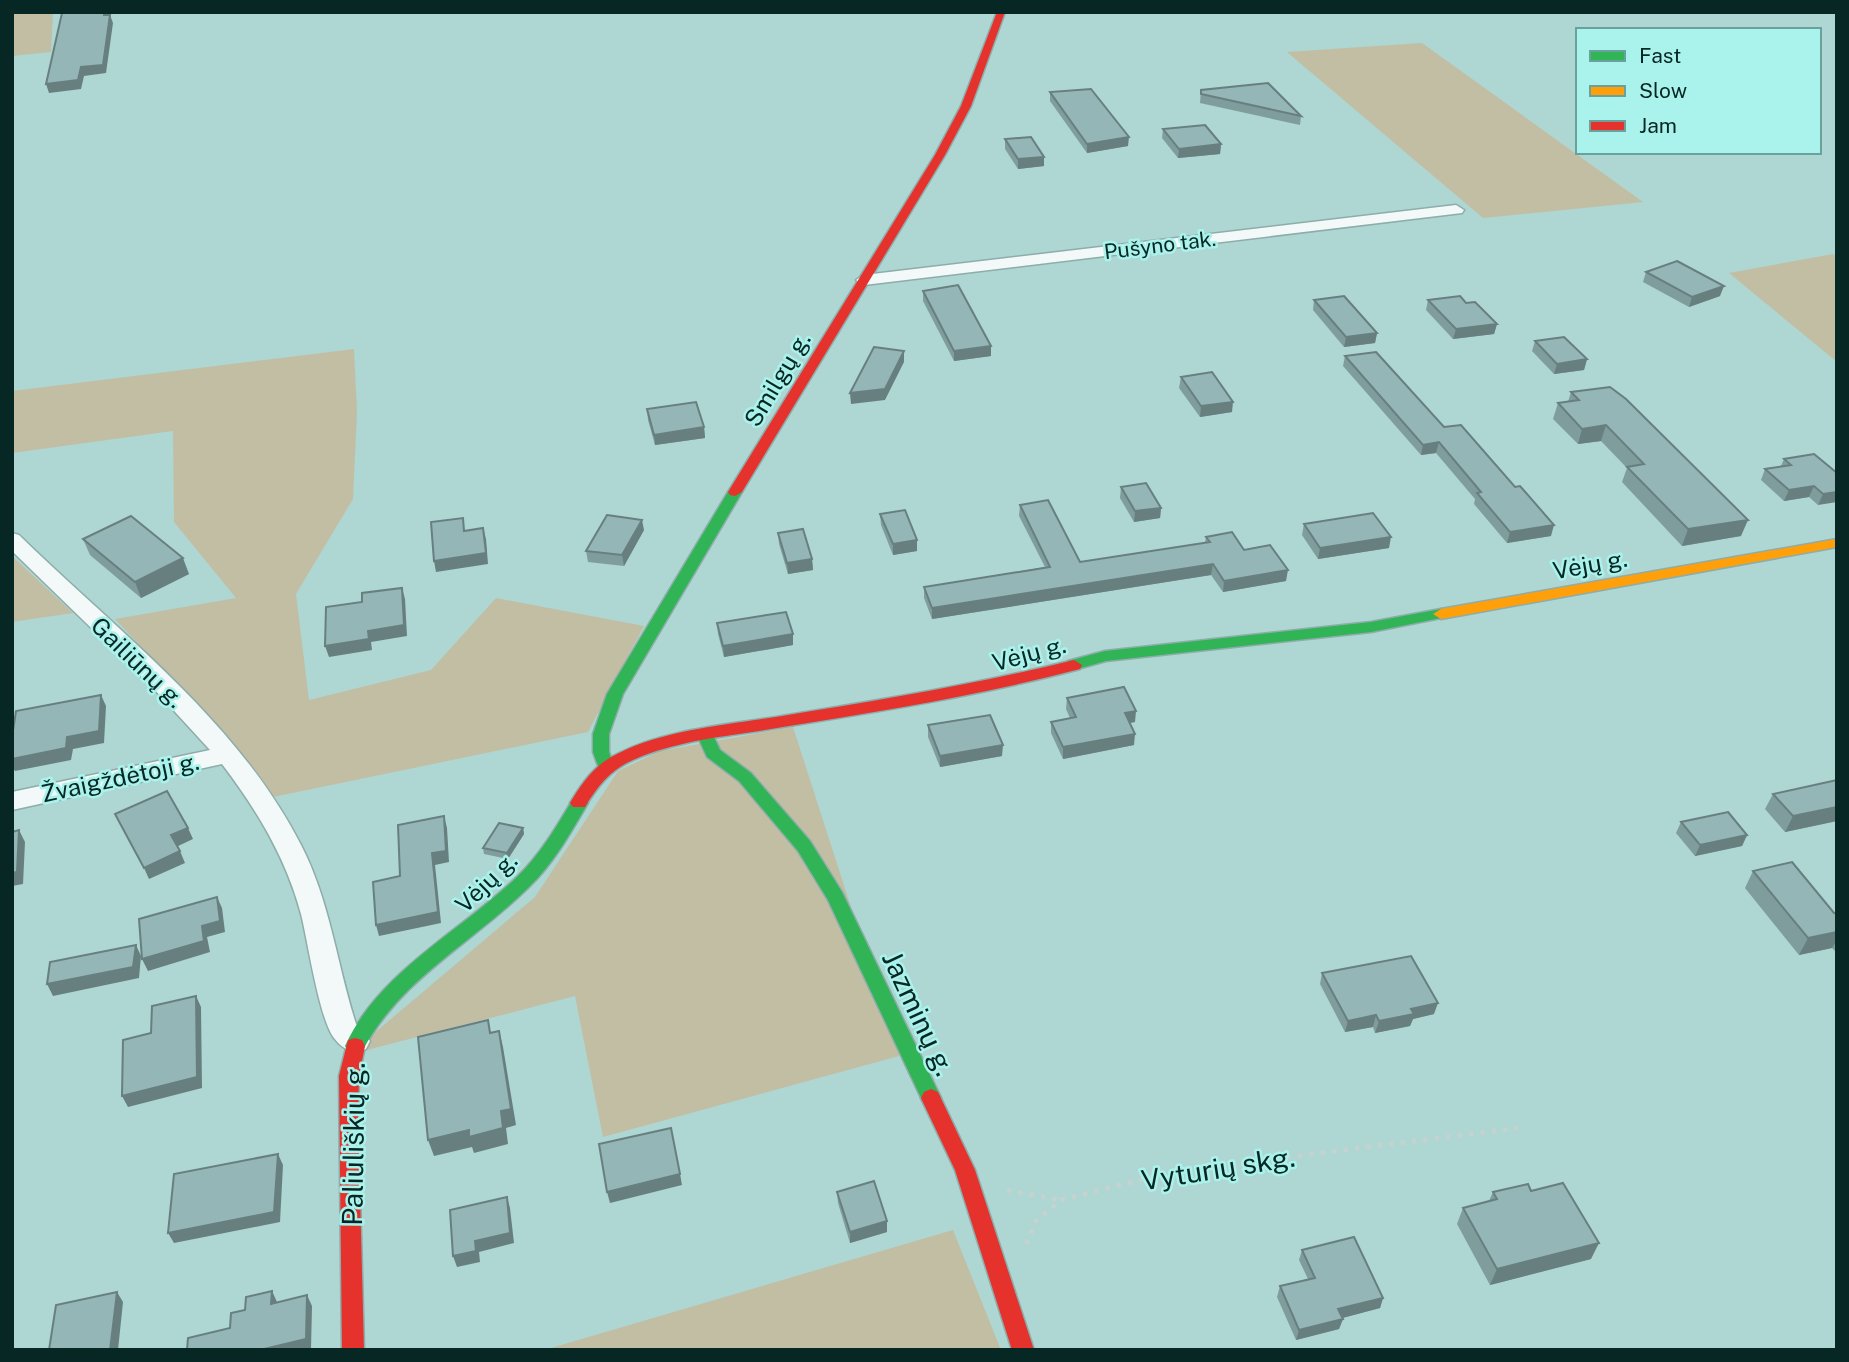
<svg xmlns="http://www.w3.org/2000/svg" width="1849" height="1362" font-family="'Public Sans',sans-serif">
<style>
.green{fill:#c2bea4}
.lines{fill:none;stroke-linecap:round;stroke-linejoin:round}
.street-casing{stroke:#8dadaa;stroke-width:3}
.fast-casing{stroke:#8dadaa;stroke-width:3}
.slow-casing{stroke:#8dadaa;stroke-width:3}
.jam-casing{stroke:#8dadaa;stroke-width:3}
.path{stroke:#c4d2d0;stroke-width:5;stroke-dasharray:4.5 7;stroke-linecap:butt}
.street{fill:#f3f9f8;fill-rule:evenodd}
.fast{fill:#30b455;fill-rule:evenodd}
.slow{fill:#ff9f0a;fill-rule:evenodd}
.jam{fill:#e5322d;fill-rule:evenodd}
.wall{fill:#7f9d9d}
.shaded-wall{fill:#687f7f}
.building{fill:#94b6b6;stroke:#687f7f;stroke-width:2}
.labels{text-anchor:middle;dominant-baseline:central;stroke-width:5;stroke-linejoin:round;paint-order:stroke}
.far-street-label{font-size:21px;fill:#072724;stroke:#aaf3ec}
.street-label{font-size:24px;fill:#072724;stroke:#aaf3ec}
.near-street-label{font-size:28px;fill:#072724;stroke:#aaf3ec}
</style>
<rect width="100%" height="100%" fill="#aed6d2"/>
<!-- green -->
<g class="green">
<polygon points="12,12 53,12 51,52 12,56"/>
<polygon points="1422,43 1643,202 1483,218 1287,52"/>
<polygon points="1833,254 1837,257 1837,362 1729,273"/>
<polygon points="354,349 357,412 353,499 296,594 309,700 431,670 496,598 644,626 588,732 273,797 240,752 115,619 236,598 174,522 173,431 12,453 12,391"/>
<polygon points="12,556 73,613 12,622"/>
<polygon points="793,727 899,1056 603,1137 575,996 367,1050 372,1035 535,897 618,771 660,751"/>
<polygon points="953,1230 1001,1350 544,1350"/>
</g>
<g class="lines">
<!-- street casing -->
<g class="street-casing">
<g id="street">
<polygon points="1456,205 1464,210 1462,213 864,285 856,280 864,275"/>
<path d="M12,533L19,535C118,632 237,720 301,845C330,901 337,965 356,1024L370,1041L366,1049C353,1054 343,1050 334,1038C319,1018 308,942 301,914C286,858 257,810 222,764L12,810V792L210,750L154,689L12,551Z"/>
</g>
</g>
<!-- fast casing -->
<g class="fast-casing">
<g id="fast">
<polygon points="735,488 742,492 623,694 609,734 609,752 614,767 612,771 600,771 593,752 593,734 607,694 728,492"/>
<polygon points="1441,609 1449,614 1446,617 1371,632 1106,661 1074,670 1066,665 1068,661 1105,651 1371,622"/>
<polygon points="705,729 711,731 720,750 751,773 810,841 842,892 941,1098 938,1104 931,1107 924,1104 828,900 798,851 739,781 707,757 697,735"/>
<path d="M579,797L585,799L588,803C571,832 554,863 529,887C475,941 397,981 362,1052L355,1054L348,1052L345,1046C379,972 460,932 517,877C540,855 557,826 573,799Z"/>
</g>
</g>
<!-- slow casing -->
<g class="slow-casing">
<polygon id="slow" points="1837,539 1837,547 1441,619 1433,614 1441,609"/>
</g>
<!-- jam casing -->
<g class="jam-casing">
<g id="jam">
<polygon points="997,12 1005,12 971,106 945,155 742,492 735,496 730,495 728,492 935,155 961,106"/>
<path d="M1074,660L1082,665L1080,669C982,695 882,711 783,727C734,736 679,739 633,760C611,769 597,787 585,807H573L570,803C582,783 595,764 617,754C666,729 728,725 782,716C880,700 978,684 1074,660Z"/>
<polygon points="355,1038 362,1040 365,1046 359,1076 358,1115 364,1350 342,1350 339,1076 348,1040"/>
<polygon points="931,1089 938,1092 975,1170 1034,1350 1012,1350 955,1170 921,1098 924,1092"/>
</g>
</g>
<!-- path -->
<g class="path">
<polyline points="1007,1190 1060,1200"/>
<polyline points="1026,1244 1036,1221 1061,1200 1171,1172 1518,1128"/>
</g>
<!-- street -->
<use href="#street" class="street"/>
<!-- fast -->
<use href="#fast" class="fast"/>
<!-- slow -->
<use href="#slow" class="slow"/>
<!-- jam -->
<use href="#jam" class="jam"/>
</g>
<!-- wall -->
<g class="wall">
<polygon points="1201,90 1301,116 1300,125 1200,103"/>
<polygon points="1050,92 1128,146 1087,153 1050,101"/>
<polygon points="1163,129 1221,144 1220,154 1178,158 1162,138"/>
<polygon points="1005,139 1044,157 1044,166 1018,169 1005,149"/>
<polygon points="1646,272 1720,296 1689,307 1643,282"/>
<polygon points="923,291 991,356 954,361 923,301"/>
<polygon points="1314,300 1377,333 1375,343 1344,347 1313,310"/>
<polygon points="1428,300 1466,303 1497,324 1494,334 1453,339 1426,310"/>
<polygon points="1535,341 1587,359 1584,370 1554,374 1532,351"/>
<polygon points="1345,356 1444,427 1551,536 1507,543 1474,504 1475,499 1436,453 1421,455 1343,366"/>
<polygon points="1181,377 1232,412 1200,417 1179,388"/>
<polygon points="1571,392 1741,536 1682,546 1622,482 1627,468 1601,441 1578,444 1553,419 1558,403 1568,402"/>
<polygon points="647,409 704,427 705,438 655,445 648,420"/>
<polygon points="1784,459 1837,473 1818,505 1809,497 1784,501 1761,480 1765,469 1781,466"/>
<polygon points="1121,487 1161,508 1160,518 1134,522 1120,498"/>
<polygon points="1020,505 1080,562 1205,543 1206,537 1244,550 1286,581 1223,592 1211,575 932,619 924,598 924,587 1045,567 1019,516"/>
<polygon points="880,514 917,551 893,555 881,525"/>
<polygon points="1304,524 1389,548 1318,559 1302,535"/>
<polygon points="644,530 624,566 588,562 586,551"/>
<polygon points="778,533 812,559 813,570 788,574 779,544"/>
<polygon points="83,539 189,574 141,598 90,555"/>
<polygon points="717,623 793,645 724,657 718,634"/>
<polygon points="1067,698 1135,722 1130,723 1134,745 1063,759 1051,733 1051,722 1070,718 1066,709"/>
<polygon points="928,725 1002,756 940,767 928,737"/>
<polygon points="1837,780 1837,821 1785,832 1765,809 1773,794"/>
<polygon points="1681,822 1747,835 1742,846 1695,856 1676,833"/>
<polygon points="523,828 524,834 508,859 484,854 483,848"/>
<polygon points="1753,871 1834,913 1837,913 1837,953 1832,948 1799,955 1745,888"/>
<polygon points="1322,973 1434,1014 1413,1019 1410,1026 1375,1033 1373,1027 1345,1032 1320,984"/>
<polygon points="1531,1191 1591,1259 1490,1285 1457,1224 1463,1208 1489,1201 1493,1192"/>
<polygon points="837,1192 887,1221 887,1232 850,1243 838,1203"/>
<polygon points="1302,1250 1383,1298 1380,1308 1342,1318 1343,1319 1339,1329 1296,1340 1277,1297 1280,1286 1308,1279 1299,1260"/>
</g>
<!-- shaded-wall -->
<g class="shaded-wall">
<polygon points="110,15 113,23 106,73 84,76 81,89 49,93 46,84 81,67"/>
<polygon points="1129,137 1128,146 1087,153 1087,144"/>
<polygon points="1221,144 1220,154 1178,158 1179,149"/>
<polygon points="1044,157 1044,166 1018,169 1018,159"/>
<polygon points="1724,286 1720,296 1689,307 1692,297"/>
<polygon points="1497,324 1494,334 1453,339 1456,329"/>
<polygon points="1377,333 1375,343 1344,347 1346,337"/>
<polygon points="991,346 991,356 954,361 954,351"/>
<polygon points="904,351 904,362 885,400 851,404 850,393"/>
<polygon points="1587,359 1584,370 1554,374 1557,364"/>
<polygon points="1233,402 1232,412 1200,417 1201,406"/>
<polygon points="1606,425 1601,441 1578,444 1582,429"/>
<polygon points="704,427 705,438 655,445 654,435"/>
<polygon points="1439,442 1436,453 1421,455 1423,445"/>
<polygon points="1814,486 1809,497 1784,501 1789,490"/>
<polygon points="1837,492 1837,502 1818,505 1823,494"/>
<polygon points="1161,508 1160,518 1134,522 1135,511"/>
<polygon points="642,520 644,530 624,566 622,555"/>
<polygon points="1748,520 1741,536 1682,546 1688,529"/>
<polygon points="1554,525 1551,536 1507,543 1510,532"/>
<polygon points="483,528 486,539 488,564 436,572 434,561"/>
<polygon points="1391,537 1389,548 1318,559 1320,548"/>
<polygon points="917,540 917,551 893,555 893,544"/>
<polygon points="183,558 189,574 141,598 135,582"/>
<polygon points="812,559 813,570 788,574 787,563"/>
<polygon points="1213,564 1211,575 932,619 932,608"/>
<polygon points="1288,570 1286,581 1223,592 1224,581"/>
<polygon points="402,588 405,599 407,636 371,642 372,650 329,657 325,646 368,631"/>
<polygon points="793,634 793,645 724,657 723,646"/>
<polygon points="101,695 106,706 104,743 73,749 71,760 15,771 12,766 12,759 67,737"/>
<polygon points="1136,711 1135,722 1123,724 1125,713"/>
<polygon points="1135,734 1134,745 1063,759 1063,747"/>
<polygon points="1003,745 1002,756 940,767 940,756"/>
<polygon points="1837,807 1837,821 1785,832 1793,816"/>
<polygon points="444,816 447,828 449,862 435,865 441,923 379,936 376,925 432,853"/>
<polygon points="188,828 193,839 176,847 171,835"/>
<polygon points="523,828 524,834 508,859 507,853"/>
<polygon points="19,830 25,842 23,884 12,886 12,873"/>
<polygon points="1747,835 1742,846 1695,856 1700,845"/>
<polygon points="180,851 185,863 149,879 144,868"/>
<polygon points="217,897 222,908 225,932 207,937 210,952 148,971 142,959 202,926"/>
<polygon points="1837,932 1837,940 1832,948 1799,955 1808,938"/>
<polygon points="136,945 141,956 139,978 53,996 47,984"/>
<polygon points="196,996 201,1007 202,1088 128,1107 122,1096"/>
<polygon points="1438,1003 1434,1014 1413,1019 1410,1026 1375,1033 1379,1021 1411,1009"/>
<polygon points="1376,1015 1373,1027 1345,1032 1348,1021"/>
<polygon points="499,1031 503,1047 516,1125 506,1128 508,1144 474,1153 472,1147 434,1156 428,1140 501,1111"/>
<polygon points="278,1154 283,1165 280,1222 174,1243 168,1233"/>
<polygon points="680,1174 682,1185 610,1203 607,1192"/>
<polygon points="507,1197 510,1208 514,1243 479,1252 480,1262 457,1267 453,1256 475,1241"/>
<polygon points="887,1221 887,1232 850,1243 850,1232"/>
<polygon points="1599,1243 1591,1259 1490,1285 1497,1269"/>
<polygon points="272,1291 277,1302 277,1314 271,1304"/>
<polygon points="117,1292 123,1302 118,1350 110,1350"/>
<polygon points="307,1295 312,1306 311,1349 260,1350"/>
<polygon points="1383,1298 1380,1308 1335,1320 1338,1309"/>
<polygon points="1343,1319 1339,1329 1296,1340 1299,1330"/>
</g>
<!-- building -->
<g class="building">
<polygon points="104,12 104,15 110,15 103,65 81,67 78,80 46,84 62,13"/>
<polygon points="1268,83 1301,116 1201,94 1201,90"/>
<polygon points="1091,89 1129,137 1087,144 1050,92"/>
<polygon points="1205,125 1221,144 1179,149 1163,129"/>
<polygon points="1031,137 1044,157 1018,159 1005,139"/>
<polygon points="1677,261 1724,286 1692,297 1646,272"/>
<polygon points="958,285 991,346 954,351 923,291"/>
<polygon points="1344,296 1377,333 1346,337 1314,300"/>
<polygon points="1460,296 1466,303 1475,302 1497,324 1456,329 1428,300"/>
<polygon points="1564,337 1587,359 1557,364 1535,341"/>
<polygon points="874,347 904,351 885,389 850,393"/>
<polygon points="1376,352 1444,427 1461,425 1515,487 1520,486 1554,525 1510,532 1477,493 1481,492 1439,442 1423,445 1345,356"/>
<polygon points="1212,372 1233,402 1201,406 1181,377"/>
<polygon points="1610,387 1626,399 1748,520 1688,529 1627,467 1644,464 1606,425 1582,429 1558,403 1579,400 1571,392"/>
<polygon points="696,402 704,427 654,435 647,409"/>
<polygon points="1814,454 1837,473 1837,492 1823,494 1814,486 1789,490 1765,469 1791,465 1784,459"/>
<polygon points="1146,483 1161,508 1135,511 1121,487"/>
<polygon points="1048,500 1080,562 1210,542 1206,537 1232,532 1244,550 1270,545 1288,570 1224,581 1213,564 932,608 924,587 1050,567 1020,505"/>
<polygon points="905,510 917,540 893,544 880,514"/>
<polygon points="1373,513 1391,537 1320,548 1304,524"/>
<polygon points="607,515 642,520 622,555 586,551"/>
<polygon points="131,516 183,558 135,582 83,539"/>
<polygon points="463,518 464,531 483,528 486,553 434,561 431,522"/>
<polygon points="803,529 812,559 787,563 778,533"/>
<polygon points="402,588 404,625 368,631 369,639 325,646 326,607 362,602 362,593"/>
<polygon points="786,612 793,634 723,646 717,623"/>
<polygon points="1124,687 1136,711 1125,713 1135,734 1063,747 1051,722 1076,717 1067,698"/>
<polygon points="101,695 99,731 67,737 66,748 12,759 12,737 16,711"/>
<polygon points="990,715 1003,745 940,756 928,725"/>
<polygon points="1837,780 1837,807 1793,816 1773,794"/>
<polygon points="167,791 188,828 171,835 180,851 144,868 115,814"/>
<polygon points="1728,812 1747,835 1700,845 1681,822"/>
<polygon points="444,816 446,851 432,853 438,912 376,925 373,882 400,876 398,825"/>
<polygon points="499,823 523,828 507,853 483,848"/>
<polygon points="19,830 17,872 12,873 12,832"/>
<polygon points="1792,862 1834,913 1837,913 1837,932 1808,938 1753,871"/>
<polygon points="217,897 220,921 202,926 204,941 142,959 139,919"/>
<polygon points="136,945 133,967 47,984 50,962"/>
<polygon points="1411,956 1438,1003 1411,1009 1414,1014 1379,1021 1376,1015 1348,1021 1322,973"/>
<polygon points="196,996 197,1077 122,1096 123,1040 151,1033 152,1006"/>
<polygon points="488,1020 490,1033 499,1031 511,1109 501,1111 503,1128 469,1137 469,1130 428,1140 418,1037"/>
<polygon points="671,1128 680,1174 607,1192 599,1144"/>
<polygon points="278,1154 274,1212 168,1233 174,1174"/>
<polygon points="874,1181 887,1221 850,1232 837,1192"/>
<polygon points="1563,1183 1599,1243 1497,1269 1463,1208 1497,1199 1493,1192 1528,1184 1531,1191"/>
<polygon points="507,1197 510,1233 475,1241 476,1251 453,1256 450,1210"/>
<polygon points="1354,1237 1383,1298 1338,1309 1343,1319 1299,1330 1280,1286 1315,1278 1302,1250"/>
<polygon points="272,1291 271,1304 307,1295 306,1339 260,1350 187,1350 188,1338 230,1328 231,1313 245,1310 246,1297"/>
<polygon points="117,1292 110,1350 49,1350 56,1305"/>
</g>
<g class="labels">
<!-- far-street labels -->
<g class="far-street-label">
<text transform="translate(1160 245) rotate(-7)">Pušyno tak.</text>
</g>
<!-- street labels -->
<g class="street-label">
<text transform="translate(777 379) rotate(-59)">Smilgų g.</text>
<text transform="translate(1590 564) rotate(-10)">Vėjų g.</text>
<text transform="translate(1029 653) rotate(-15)">Vėjų g.</text>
<text transform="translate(138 662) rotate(44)">Gailiūnų g.</text>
<text transform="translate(120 777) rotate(-12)">Žvaigždėtoji g.</text>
<text transform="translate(486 882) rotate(-44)">Vėjų g.</text>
</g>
<!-- near-street labels -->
<g class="near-street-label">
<text transform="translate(919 1013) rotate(65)">Jazminų g.</text>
<text transform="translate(353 1144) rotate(-89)">Paliuliškių g.</text>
<text transform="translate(1218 1168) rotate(-9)">Vyturių skg.</text>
</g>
</g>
<!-- border -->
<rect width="1849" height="1362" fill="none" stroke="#072724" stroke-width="28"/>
<!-- legend -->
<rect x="1576" y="28" width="245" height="126" fill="#aaf3ec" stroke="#69a19c" stroke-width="2"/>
<rect x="1590" y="51" width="35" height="10" fill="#30b455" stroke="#69a19c" stroke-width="2"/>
<text x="1639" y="63" font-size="21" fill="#072724">Fast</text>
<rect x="1590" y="86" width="35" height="10" fill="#ff9f0a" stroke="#69a19c" stroke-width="2"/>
<text x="1639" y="98" font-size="21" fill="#072724">Slow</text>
<rect x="1590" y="121" width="35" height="10" fill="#e5322d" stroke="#69a19c" stroke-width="2"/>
<text x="1639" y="133" font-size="21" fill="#072724">Jam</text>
</svg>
